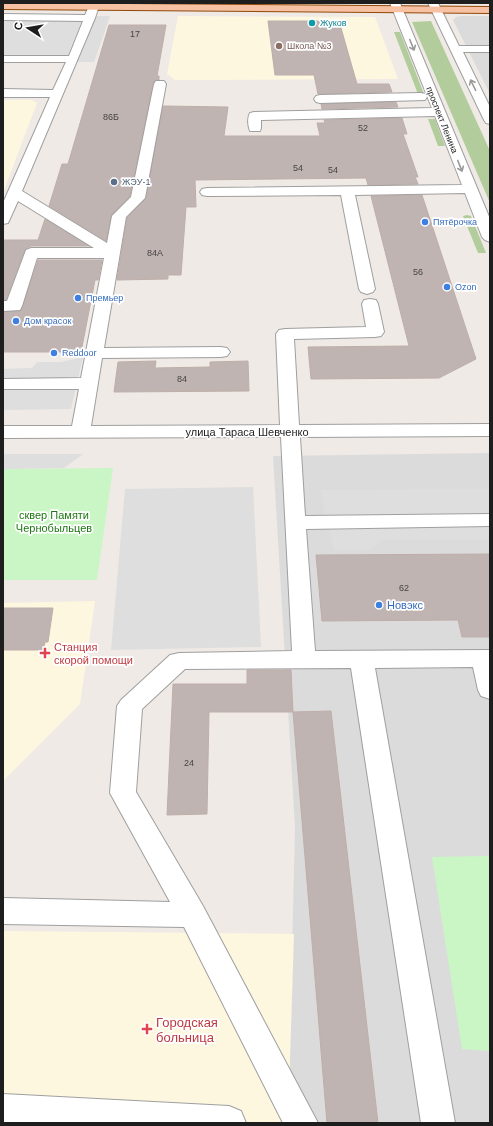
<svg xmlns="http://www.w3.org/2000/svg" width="493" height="1126" font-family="Arial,sans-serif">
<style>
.residential{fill:#dcdbdc}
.education{fill:#fdf7e0}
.forest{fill:#b3cc9c}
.park{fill:#caf6c5}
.parking{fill:#dedede}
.building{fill:#bfb4b2;stroke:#bfaea8}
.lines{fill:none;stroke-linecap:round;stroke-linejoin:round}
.minor-casing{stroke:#9f9f9f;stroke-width:2}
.major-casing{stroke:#904909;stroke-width:2}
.minor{fill:#fff;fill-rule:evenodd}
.major{fill:#f6c2a3;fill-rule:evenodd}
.oneway{stroke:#9a9a9a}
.culture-dot{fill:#0f9aa8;stroke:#fff;stroke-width:1.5}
.education-dot{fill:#8d6e63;stroke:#fff;stroke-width:1.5}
.service-dot{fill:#5c6f8a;stroke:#fff;stroke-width:1.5}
.shop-dot{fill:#3f7fe0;stroke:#fff;stroke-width:1.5}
.health-dot{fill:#e0444e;stroke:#fff;stroke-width:1.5}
.labels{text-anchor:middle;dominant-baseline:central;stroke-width:3.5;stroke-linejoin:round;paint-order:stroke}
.far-culture-label{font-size:9px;fill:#0d838f;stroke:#fff;text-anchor:start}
.number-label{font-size:9px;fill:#464443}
.far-education-label{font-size:9px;fill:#785e54;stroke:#fff;text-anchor:start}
.far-street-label{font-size:9px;fill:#1e1e1e;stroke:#fff}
.far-service-label{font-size:9px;fill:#4e5e75;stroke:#fff;text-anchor:start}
.far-shop-label{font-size:9px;fill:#366cbe;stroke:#fff;text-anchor:start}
.street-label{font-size:11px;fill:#1e1e1e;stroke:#fff}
.park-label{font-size:11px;fill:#1d7712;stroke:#fff}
.shop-label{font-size:11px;fill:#366cbe;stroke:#fff;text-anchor:start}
.health-label{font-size:11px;fill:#be3a42;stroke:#fff;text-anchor:start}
.near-health-label{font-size:13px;fill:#be3a42;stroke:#fff;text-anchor:start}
</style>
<rect width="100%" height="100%" fill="#efeae5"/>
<!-- residential -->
<g class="residential">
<polygon points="461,16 490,16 490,94 453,20 456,17"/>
<polygon points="490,453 490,1123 288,1123 295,827 273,456"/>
</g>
<!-- education -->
<g class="education">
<polygon points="178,16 375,17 398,79 175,80 167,74"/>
<polygon points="3,100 32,100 37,103 3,193"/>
<polygon points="95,601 80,704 3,781 3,603"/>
<polygon points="3,931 294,934 288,1123 3,1123"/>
</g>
<!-- forest -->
<g class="forest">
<polygon points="431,21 490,151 490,203 412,22"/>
<polygon points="394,32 400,32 424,94 418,94"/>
<polygon points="428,119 435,119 445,146 438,146"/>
<polygon points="467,215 471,216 486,253 478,253 463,216"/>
</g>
<!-- park -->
<g class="park">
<polygon points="113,468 97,580 3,580 3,469"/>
<polygon points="490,856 490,1051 462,1049 432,857"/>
</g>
<!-- parking -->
<g class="parking">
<polygon points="3,16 110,16 94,62 3,62"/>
<polygon points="83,357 71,409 3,410 3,369 32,368 37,362 61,362"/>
<polygon points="3,454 83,454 64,468 3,469"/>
<polygon points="253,487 261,647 111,650 125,489"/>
<polygon points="490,489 490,540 381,540 371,549 334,550 320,490"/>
</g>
<!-- building -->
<g class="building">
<polygon points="268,21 339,21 357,84 389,84 392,92 318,94 314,75 275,75"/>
<polygon points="109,25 166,25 157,76 159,76 159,80 155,80 153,84 130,196 111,215 106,241 49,206 62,164 68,164"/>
<polygon points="396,102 398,107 322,109 321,104"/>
<polygon points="163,106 228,107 224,136 320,136 317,123 325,123 324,120 402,118 407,134 403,134 418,177 415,177 418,184 368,185 366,178 195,180 196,207 186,207 181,275 168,275 168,279 117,280 127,218 146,198"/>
<polygon points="422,195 476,359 439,378 311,379 308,347 409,346 371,196"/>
<polygon points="45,219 89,246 31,246 25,249 6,300 3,300 3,240 38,240"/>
<polygon points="38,260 102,260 98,280 95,280 81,352 3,352 3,312 21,311"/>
<polygon points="156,361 155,368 210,367 210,362 248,361 249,391 114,392 118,362"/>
<polygon points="490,554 490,637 462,637 458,620 322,621 316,555"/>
<polygon points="3,608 53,608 48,642 45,642 43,650 3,650"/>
<polygon points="247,670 291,670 293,712 209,712 207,814 167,815 173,684 247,684"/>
<polygon points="331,711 378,1123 327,1123 293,712"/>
</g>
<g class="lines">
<!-- minor casing -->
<g class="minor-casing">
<g id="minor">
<polygon points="94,3 99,6 95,18 22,191 107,243 112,216 131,197 154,84 156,81 164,81 166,84 145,198 126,217 104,348 221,347 227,348 230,352 227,356 221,357 102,358 91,426 280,425 276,334 279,330 285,329 366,327 362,304 364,300 370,299 376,300 378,304 384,332 381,336 375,337 294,339 299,425 490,424 490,436 300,437 305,516 490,514 490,526 306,529 315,651 490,650 490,699 481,696 478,690 473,667 375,668 455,1123 421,1123 351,668 185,669 142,709 136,792 203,906 318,1123 283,1123 184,927 3,924 3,898 170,902 110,793 117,706 121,700 170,655 179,653 292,651 281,437 3,438 3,426 72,426 79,389 3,389 3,379 81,378 104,258 37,258 22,306 20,310 3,311 3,301 7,301 26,250 31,248 94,248 18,201 8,223 3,224 3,203 50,97 3,97 3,89 53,90 66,62 3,62 3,56 69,56 83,21 3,20 3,14 85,15 90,4"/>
<path d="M390,3H400L490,219V242L485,240L482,237L465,193L355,195L375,289L373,292L367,294L361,292L359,289L341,195L207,196L202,195L200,192L202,189L207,188L462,185L435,116L261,120V128L260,131H250C248,126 247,118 250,113L254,112L432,108Z"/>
<polygon points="428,3 438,3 459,46 490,46 490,52 463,52 490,107 490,124 486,123 484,120"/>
<polygon points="421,93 425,94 427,97 425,100 320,103 316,102 314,99 316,96 320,95"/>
<polygon points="3,1094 229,1106 241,1111 246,1123 3,1123"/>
</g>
</g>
<!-- major casing -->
<g class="major-casing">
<polygon id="major" points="3,3 490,7 490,13 3,9"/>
</g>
<!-- minor -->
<use href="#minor" class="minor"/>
<!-- major -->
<use href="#major" class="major"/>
</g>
<!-- one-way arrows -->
<defs><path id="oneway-shaft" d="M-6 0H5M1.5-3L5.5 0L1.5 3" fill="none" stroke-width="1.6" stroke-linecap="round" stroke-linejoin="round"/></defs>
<g class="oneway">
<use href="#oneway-shaft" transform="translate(412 45) rotate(68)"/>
<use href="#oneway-shaft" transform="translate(473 85) rotate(-116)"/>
<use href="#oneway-shaft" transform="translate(460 166) rotate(68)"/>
</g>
<!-- markers -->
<circle class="culture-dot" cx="312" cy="23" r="4"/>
<circle class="education-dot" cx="279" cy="46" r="4"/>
<circle class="service-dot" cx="114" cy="182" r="4"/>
<g class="shop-dot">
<circle cx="425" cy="222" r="4"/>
<circle cx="447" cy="287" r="4"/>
<circle cx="78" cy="298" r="4"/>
<circle cx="16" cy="321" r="4"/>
<circle cx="54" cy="353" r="4"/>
<circle cx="379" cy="605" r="4"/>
</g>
<g class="health-dot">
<path d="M43 647h4v4h4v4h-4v4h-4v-4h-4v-4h4z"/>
<path d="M145 1023h4v4h4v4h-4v4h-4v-4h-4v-4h4z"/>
</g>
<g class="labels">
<!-- far-culture labels -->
<g class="far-culture-label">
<text x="320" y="23">Жуков</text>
</g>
<!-- number labels -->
<g class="number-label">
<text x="135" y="34">17</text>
<text x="111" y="117">86Б</text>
<text x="363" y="128">52</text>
<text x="298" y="168">54</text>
<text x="333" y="170">54</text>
<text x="155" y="253">84А</text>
<text x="418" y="272">56</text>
<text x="182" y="379">84</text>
<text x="404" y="588">62</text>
<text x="189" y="763">24</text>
</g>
<!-- far-education labels -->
<g class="far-education-label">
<text x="287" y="46">Школа №3</text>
</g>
<!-- far-street labels -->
<g class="far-street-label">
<text transform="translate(442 120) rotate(68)">проспект Ленина</text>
</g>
<!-- far-service labels -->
<g class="far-service-label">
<text x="122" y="182">ЖЭУ-1</text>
</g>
<!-- far-shop labels -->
<g class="far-shop-label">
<text x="433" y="222">Пятёрочка</text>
<text x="455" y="287">Ozon</text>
<text x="86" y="298">Премьер</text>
<text x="24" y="321">Дом красок</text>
<text x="62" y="353">Reddoor</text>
</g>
<!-- street labels -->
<g class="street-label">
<text x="247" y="432">улица Тараса Шевченко</text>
</g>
<!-- park labels -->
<g class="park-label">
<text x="54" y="515">сквер Памяти<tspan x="54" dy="13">Чернобыльцев</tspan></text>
</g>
<!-- shop labels -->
<g class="shop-label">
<text x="387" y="605">Новэкс</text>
</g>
<!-- health labels -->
<g class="health-label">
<text x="54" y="647">Станция<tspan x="54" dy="13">скорой помощи</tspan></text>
</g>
<!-- near-health labels -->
<g class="near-health-label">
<text x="156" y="1022">Городская<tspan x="156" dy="15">больница</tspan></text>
</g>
</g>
<!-- border -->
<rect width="493" height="1126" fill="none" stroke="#1e1e1e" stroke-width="8"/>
<!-- north arrow -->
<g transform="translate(28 28) rotate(282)" stroke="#ffffff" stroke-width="3" paint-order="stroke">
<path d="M0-3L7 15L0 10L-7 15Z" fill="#1e1e1e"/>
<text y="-6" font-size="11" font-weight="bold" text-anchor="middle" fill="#1e1e1e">С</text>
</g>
</svg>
